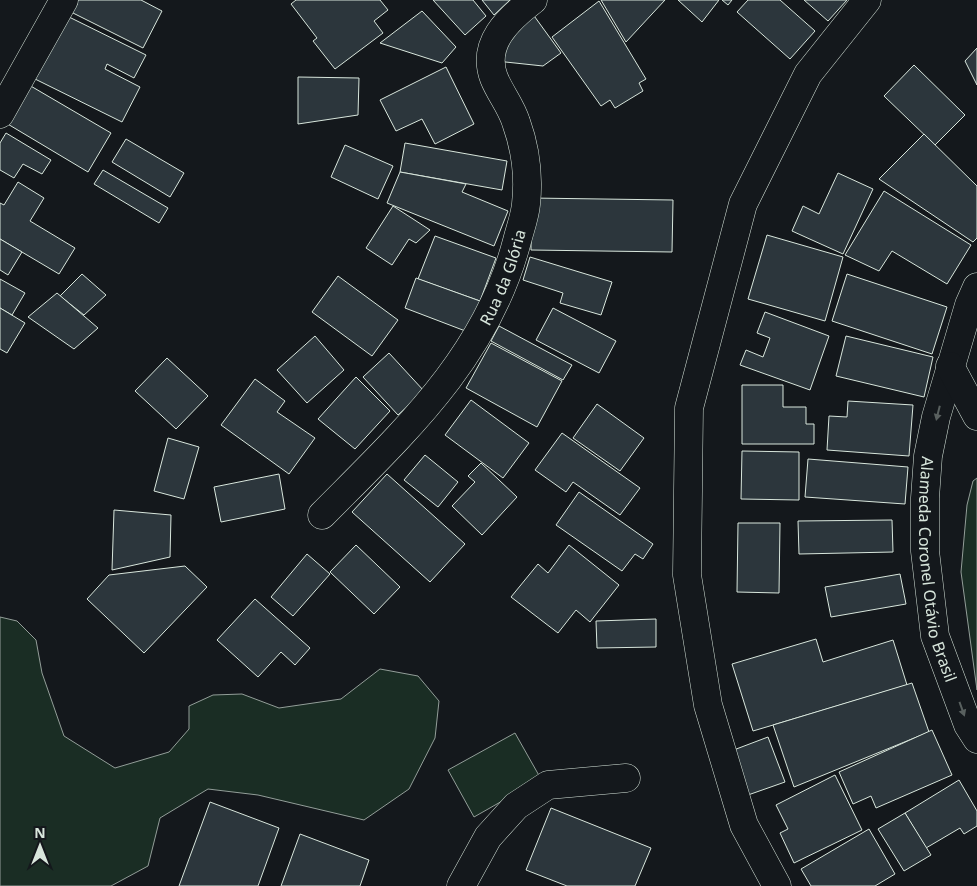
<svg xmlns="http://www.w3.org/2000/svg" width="977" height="886" font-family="'Noto Sans',sans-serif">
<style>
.green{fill:#1a2d24;stroke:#939e99}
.building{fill:#2c363c;stroke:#d8e6dc}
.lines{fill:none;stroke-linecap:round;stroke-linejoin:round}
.minor-casing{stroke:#d8e6dc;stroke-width:29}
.major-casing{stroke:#d8e6dc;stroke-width:29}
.minor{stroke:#14181c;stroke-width:28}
.major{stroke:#14181c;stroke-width:28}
.oneway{fill:#59605f}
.labels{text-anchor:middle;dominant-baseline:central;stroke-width:4;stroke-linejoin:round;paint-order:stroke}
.street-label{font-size:16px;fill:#d8e6dc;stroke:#14181c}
</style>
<rect width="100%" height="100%" fill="#14181c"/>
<!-- green -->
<g class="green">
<polygon points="977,478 977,690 961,572 967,505 973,481"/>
<polygon points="0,617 17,621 36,640 42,673 64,736 115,768 169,752 189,729 189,706 213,695 242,694 279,708 341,699 380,669 418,676 439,701 435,738 409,789 364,820 258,795 208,789 160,818 148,866 111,886 0,886"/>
<polygon points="515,733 541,779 474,817 448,770"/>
</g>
<!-- building -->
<g class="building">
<polygon points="73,0 141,0 162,11 143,48 67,10"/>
<polygon points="296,0 380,0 388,10 374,21 383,33 335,69 313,41 317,38 291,4"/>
<polygon points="433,0 473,0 486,16 465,35"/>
<polygon points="482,0 510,0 494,15"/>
<polygon points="601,0 665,0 626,42"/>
<polygon points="678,0 719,0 702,22"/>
<polygon points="722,0 732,0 728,5"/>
<polygon points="748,0 780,0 815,31 790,59 737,12"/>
<polygon points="804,0 847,0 828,21"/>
<polygon points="599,1 646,79 639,83 643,91 615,108 610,100 601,106 552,37"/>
<polygon points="422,11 456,47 442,63 380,43"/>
<polygon points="532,13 561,53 543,66 496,61 514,26"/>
<polygon points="65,15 146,55 134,78 107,64 105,69 140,87 122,122 33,78"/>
<polygon points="977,48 977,85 965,61"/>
<polygon points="914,65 965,115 935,145 884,96"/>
<polygon points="446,67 474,124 435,144 422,119 396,131 380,100"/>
<polygon points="298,77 359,78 358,115 298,124"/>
<polygon points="29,85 111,133 88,172 6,123"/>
<polygon points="6,133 51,160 42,174 23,164 14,178 0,170 0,143"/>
<polygon points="924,134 977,186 977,238 973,242 879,179"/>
<polygon points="126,139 184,173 170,197 112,162"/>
<polygon points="405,143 507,161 502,190 400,172"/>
<polygon points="345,145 393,166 378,199 331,177"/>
<polygon points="103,170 168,208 159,223 94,184"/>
<polygon points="400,172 466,184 462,192 508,211 494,246 387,203"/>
<polygon points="838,173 873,189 843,254 792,231 803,206 819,214"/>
<polygon points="18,182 44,198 30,221 75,248 59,274 0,239 0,203 4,205"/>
<polygon points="884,191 971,245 947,284 892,251 879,271 845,255"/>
<polygon points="531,198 673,200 672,252 531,250"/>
<polygon points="393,206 430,230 416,243 409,239 392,265 366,248"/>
<polygon points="767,235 843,257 825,321 748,299"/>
<polygon points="435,236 496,258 480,301 418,279"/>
<polygon points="0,239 22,252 8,275 0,270"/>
<polygon points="530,257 612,282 601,315 560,303 563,293 523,280"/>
<polygon points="82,274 106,295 84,315 60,296"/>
<polygon points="847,274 947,307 932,354 832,321"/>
<polygon points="338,276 398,320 372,356 312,312"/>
<polygon points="416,278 480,301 468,332 405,308"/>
<polygon points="0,279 25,293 12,315 0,308"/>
<polygon points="57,293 98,328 74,349 28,317"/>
<polygon points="0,308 25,323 7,353 0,349"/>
<polygon points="553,308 616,341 599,373 536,340"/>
<polygon points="765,312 829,336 810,390 740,365 746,350 763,357 770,338 757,333"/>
<polygon points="499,326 572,365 563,380 491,341"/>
<polygon points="315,336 344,370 307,403 277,370"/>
<polygon points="846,336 933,357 924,397 836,376"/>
<polygon points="491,343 562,381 537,427 466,388"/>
<polygon points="389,353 424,391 398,415 363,377"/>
<polygon points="167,358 208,396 176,429 135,391"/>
<polygon points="356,377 390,411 355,449 318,419"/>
<polygon points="255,379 285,401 277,412 315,438 289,474 221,425"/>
<polygon points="742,385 783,385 783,407 806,407 806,424 814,424 814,444 742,444"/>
<polygon points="471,400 529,443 503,478 445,435"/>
<polygon points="848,401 913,405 909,456 827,450 829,416 847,417"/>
<polygon points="597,404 644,438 620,471 573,438"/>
<polygon points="562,433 640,488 620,515 573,482 566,492 535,470"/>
<polygon points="168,438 199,447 184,499 154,491"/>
<polygon points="742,451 799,452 799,500 741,499"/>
<polygon points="425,455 458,482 438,507 404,480"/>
<polygon points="808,459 908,467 905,504 805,497"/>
<polygon points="481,463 517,497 482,535 452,506 475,482 468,476"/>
<polygon points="279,474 285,509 221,522 214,487"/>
<polygon points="387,474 465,544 430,582 352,512"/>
<polygon points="579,492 653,544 643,559 635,554 622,571 556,525"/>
<polygon points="114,510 171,515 170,557 112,570"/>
<polygon points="892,520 893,552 799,554 798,521"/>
<polygon points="738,523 780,523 779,593 737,592"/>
<polygon points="356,545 400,587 374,614 330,572"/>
<polygon points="569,545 619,585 590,622 576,610 558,633 511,597 538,564 548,573"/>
<polygon points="307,554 330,574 293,616 271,597"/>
<polygon points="185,566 207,587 144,653 87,599 109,575"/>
<polygon points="900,574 906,604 831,617 825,587"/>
<polygon points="255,599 310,648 295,665 281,652 258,677 217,640"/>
<polygon points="656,619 656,647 597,648 596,621"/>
<polygon points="816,639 823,662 893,640 907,685 753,731 732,664"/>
<polygon points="912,683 929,732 794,787 773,725"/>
<polygon points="932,730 952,775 876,808 871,796 853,804 839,772"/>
<polygon points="768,737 785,782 748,795 731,751"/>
<polygon points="835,775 862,830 794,863 780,833 788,829 776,805"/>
<polygon points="959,780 977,811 977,826 964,834 960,828 926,848 905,813"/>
<polygon points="210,802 279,828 258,886 179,886"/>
<polygon points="551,808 651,848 635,886 567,886 526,870"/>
<polygon points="905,813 931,855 904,871 878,829"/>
<polygon points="869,829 895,874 875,886 811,886 801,869"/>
<polygon points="300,834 369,860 360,886 281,886"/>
</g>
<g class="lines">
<!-- minor casing -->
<g class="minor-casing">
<g id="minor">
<path id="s1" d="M977,287L969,305L936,417L928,456L925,498V551L935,636L968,725L977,739"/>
<polyline points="950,366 977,416"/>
<path id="s2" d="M322,515C403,433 487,357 517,241C520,229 525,216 526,204C529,177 525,147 516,122C511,106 500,93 494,78C481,44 508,19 533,0"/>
<polyline points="461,886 488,837 516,806 548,785 626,778"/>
<polyline points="777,886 744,825 708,705 687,575 689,408 743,204 808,74 867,0"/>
</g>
</g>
<!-- major casing -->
<g class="major-casing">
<polyline id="major" points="0,114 64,0"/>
</g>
<!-- minor -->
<use href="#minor" class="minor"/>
<!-- major -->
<use href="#major" class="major"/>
</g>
<!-- one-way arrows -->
<defs><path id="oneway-solid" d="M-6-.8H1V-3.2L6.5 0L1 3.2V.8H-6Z" transform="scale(1.25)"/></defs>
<g class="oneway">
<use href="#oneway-solid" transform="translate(938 413) rotate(104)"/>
<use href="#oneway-solid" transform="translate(962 709) rotate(70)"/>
</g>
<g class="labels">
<!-- street labels -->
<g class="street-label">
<text stroke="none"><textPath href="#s2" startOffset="302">Rua da Glória</textPath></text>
<text stroke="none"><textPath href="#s1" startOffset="291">Alameda Coronel Otávio Brasil</textPath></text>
</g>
</g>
<!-- north arrow -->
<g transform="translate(40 846)" stroke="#14181c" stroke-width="4" paint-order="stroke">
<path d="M0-4L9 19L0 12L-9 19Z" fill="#d8e6dc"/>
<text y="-8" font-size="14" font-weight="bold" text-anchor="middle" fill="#d8e6dc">N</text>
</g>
</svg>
